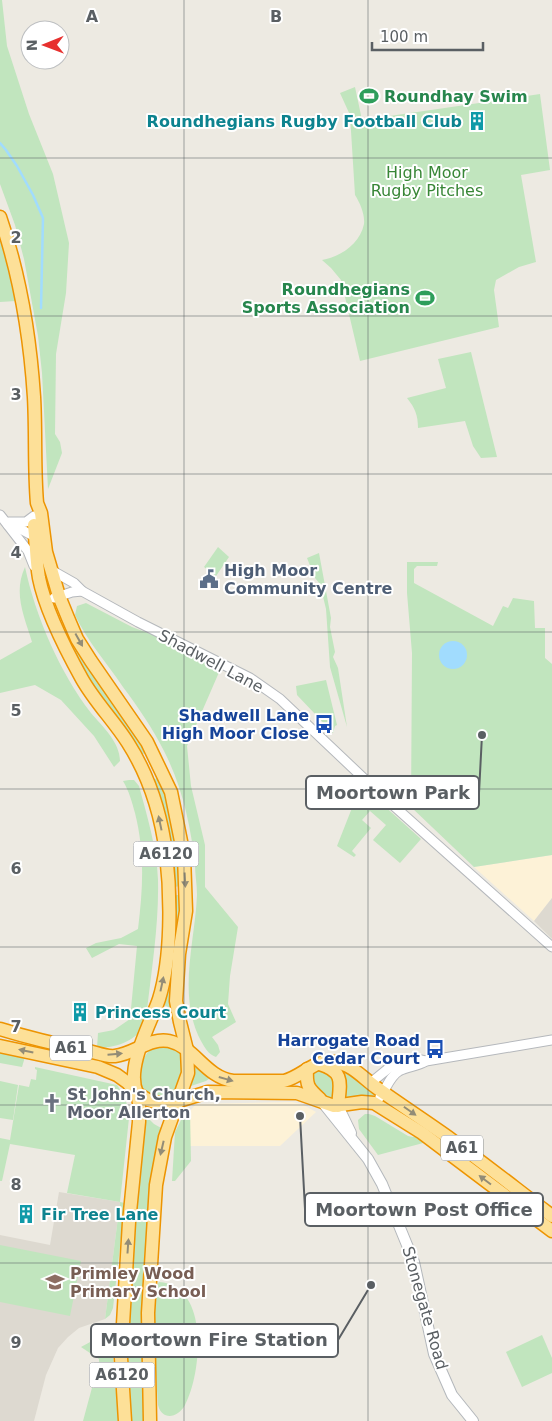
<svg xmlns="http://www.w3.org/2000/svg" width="552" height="1421" font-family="'DejaVu Sans',sans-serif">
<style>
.commercial{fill:#fdf2d7}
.education{fill:#ddd9d0}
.green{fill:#c1e5be}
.water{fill:#a1dcfe}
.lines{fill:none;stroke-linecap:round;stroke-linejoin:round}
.stream{stroke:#a1dcfe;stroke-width:2.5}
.tertiary-casing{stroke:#b5b8bc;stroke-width:11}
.secondary-casing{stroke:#b4b8bc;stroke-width:12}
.trunk-casing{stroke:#ed9402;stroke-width:15}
.tertiary{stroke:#fff;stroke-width:9}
.secondary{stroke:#fff;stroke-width:10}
.trunk{stroke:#fde098;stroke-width:12}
.oneway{fill:#938c76}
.grid{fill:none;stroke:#5a5f63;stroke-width:1;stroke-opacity:0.55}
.labels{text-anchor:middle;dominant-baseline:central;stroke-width:4;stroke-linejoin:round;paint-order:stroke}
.shield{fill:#fff;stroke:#8c8f92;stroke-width:1}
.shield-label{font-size:15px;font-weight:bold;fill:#5a5f63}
.leisure-label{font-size:16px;font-weight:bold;fill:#27864d;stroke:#fff;text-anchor:start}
.culture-label{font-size:16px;font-weight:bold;fill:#0d838f;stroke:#fff;text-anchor:start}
.park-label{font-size:16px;fill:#388636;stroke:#fff}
.service-label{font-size:16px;font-weight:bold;fill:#4e5e75;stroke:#fff;text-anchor:start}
.street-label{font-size:16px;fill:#5a5f63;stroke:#fff}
.transit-label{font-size:16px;font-weight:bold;fill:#164399;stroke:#fff;text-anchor:end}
.worship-label{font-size:16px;font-weight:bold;fill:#5b616d;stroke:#fff;text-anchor:start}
.education-label{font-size:16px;font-weight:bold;fill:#785e54;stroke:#fff;text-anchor:start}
.grid-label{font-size:16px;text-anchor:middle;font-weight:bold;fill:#5a5f63;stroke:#fff;stroke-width:4;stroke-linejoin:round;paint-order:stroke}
.leader{fill:none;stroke:#5a5f63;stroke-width:2}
.callout-dot{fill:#5a5f63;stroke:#fff;stroke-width:2}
.callout{fill:#fff;stroke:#5a5f63;stroke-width:2}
.callout-label{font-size:18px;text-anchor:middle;font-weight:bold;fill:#5a5f63}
</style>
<rect width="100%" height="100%" fill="#edeae2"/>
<!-- commercial -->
<g class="commercial">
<polygon points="552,855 552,898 534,921 474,867"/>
<polygon points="292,1102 302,1104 316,1112 280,1146 190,1146 190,1111 196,1104"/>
</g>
<!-- education -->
<g class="education">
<polygon points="552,898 552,939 534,921"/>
<polygon points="59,1192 120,1202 105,1319 79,1328 68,1337 58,1348 46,1375 34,1421 0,1421 0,1235 50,1245"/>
</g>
<!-- green -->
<g class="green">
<polygon points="0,0 2,0 7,46 29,114 53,174 69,243 66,293 56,354 55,434 60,442 62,453 48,489 42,373 38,336 24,259 15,225 0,184"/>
<path d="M355,87L362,120L540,94L550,170L521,175L536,262L519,267L496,280L494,290L499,327L360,361L341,280L331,268L322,260C340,257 360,244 364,224C365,214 360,203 355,195L350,115L340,93Z"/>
<polygon points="0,231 16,301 0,302"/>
<path d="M471,352L497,457L481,458L473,446L465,421L418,428C418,415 415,408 407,398L446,388L438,359Z"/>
<polygon points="218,547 229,557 216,576 204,567"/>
<polygon points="319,553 331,618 330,627 335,652 333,657 338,668 347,727 330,667 326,609 320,584 315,578 307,558"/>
<polygon points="407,562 438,562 437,566 417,566 414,569 414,583 493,626 503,606 508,608 513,598 534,601 535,628 545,628 545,658 552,664 552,855 474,867 411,807 412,653 407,593"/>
<path d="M25,567C35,615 60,673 91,713C102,726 120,742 120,761L114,767L94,736L61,700L35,685L0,693V660L32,642C24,616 13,593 25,567Z"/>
<path d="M86,603L132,627L156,636L220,670L187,746L191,786L205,845V887L238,927L230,976L228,1004L236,1022L212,1037L218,1045L220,1052L216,1057C208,1054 205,1048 201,1041C177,996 195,943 197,895C197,885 195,874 195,865C191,826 182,786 164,751C153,729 138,707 123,687C107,663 87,641 75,615L77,606Z"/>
<polygon points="77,648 122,712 146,752 142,755 90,686 74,651"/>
<polygon points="326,680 337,725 335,726 333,733 297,695 296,686"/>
<path d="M159,777C172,812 178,849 181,886L174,887L151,781Z"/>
<path d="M129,780H134L139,786C147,816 157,848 158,880C159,923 152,967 147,1010C146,1015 146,1022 144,1026C134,1042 115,1048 97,1048L98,1033L114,1030L130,1019L137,946L119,944L92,958L86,948L96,943L121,938L138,929C143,888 145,853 135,813C132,802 129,791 123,781Z"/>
<polygon points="361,785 421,839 400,863 373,840 386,825 370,811 362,820 371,828 352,851 356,855 354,857 337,846"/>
<polygon points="174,895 181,895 170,982 170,1008 162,1004"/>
<path d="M160,1046C167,1047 173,1047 179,1051C187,1059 181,1087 173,1094C169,1097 162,1097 158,1097C153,1096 148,1093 144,1090C136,1080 141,1058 150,1050C153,1048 157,1047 160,1046Z"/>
<polygon points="0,1053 25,1057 22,1067 0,1063"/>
<path d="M35,1067L117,1085C124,1095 129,1105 129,1118L120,1202L125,1203L113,1308L110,1315L105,1319L120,1202L67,1193L75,1155L10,1144L2,1181H0V1138L10,1140L19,1085L29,1087L31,1079L36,1080L37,1070L35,1069Z"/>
<polygon points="195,1068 198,1068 210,1078 206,1081 191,1086 187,1095"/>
<polygon points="318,1069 331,1069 337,1096 332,1100 316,1091 310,1074"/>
<path d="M346,1071L375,1093V1095L368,1098L342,1101C342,1091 340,1078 346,1071Z"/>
<polygon points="0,1081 18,1085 13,1120 0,1118"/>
<polygon points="190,1111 191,1161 175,1181 172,1181 175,1132 181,1120"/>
<polygon points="365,1114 369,1114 375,1116 408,1136 413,1137 418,1135 427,1142 378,1155 359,1129 358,1120"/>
<polygon points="143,1115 146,1116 154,1124 163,1129 146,1421 130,1421 126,1348"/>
<polygon points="0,1245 81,1261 70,1316 0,1302"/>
<path d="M159,1282C210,1285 202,1374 185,1405C178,1418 162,1421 158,1405L153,1329L156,1286Z"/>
<polygon points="542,1335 552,1358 552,1373 522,1387 506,1352"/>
<polygon points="92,1341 103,1341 108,1344 112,1342 115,1384 119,1421 83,1421 93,1384 99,1370 99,1359 81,1347"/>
</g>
<!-- water -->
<circle class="water" cx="453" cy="655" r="14"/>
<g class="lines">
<!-- stream -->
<polyline class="stream" points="0,143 6,150 17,166 33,195 43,218 41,308"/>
<!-- tertiary casing -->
<g class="tertiary-casing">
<g id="tertiary">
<polyline points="0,515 28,551 34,566"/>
<polyline points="9,522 26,522 34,516"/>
<polyline points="8,525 13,525 39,539"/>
<polyline points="51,570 74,583 82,591 138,622 250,678 280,699 376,790 552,947"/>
<polyline points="54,598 72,592 82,591"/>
<path d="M370,1083C389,1070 398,1053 426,1061"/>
<path d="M380,1097C386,1089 390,1076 399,1071C407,1066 417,1067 426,1061L552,1040"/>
</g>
</g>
<!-- secondary casing -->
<g class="secondary-casing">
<g id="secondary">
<polyline points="323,1103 368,1159 382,1184 414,1262 434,1354 452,1395 473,1421"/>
<polyline points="338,1106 351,1133"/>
</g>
</g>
<!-- trunk casing -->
<g class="trunk-casing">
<g id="trunk">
<path d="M0,217C20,275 30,336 34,397C36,432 34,468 37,503L41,513L46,552L59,596L68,618L77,639L91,661L147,742L171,792L184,856L186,911L179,954L176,1001L180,1022L187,1050L188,1073L165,1137L156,1185L148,1313L150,1421"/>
<path d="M34,525C36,543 36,561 39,578C45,608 67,652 82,679C95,702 114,721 128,743C149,776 161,814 166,853C171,896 172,957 159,999C151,1023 125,1068 137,1093L148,1100L162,1104H169L208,1092L297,1093L334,1106L362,1102L374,1103L422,1133L552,1231"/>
<path d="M0,1029C29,1038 59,1045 89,1051C97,1053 107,1057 115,1056C134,1054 150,1037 169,1041C195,1047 205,1077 233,1081H284C302,1077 315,1058 335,1062C352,1064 364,1079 377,1088C402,1106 427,1122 452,1140C486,1165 519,1191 552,1216"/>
<polyline points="0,1046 98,1067 117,1075 128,1083 135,1091"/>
<path d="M320,1064C345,1072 340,1083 338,1106"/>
<path d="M307,1069C306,1086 308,1088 320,1099"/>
<polyline points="125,1421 121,1358 129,1222 139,1122 139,1103 137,1093"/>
</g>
</g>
<!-- tertiary -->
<use href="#tertiary" class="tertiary"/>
<!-- secondary -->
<use href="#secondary" class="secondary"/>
<!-- trunk -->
<use href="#trunk" class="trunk"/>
</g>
<!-- one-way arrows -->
<defs><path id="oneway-solid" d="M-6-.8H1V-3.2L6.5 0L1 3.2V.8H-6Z" transform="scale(1.25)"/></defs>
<g class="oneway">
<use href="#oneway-solid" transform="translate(79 640) rotate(61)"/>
<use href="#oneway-solid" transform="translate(160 823) rotate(-102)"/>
<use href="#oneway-solid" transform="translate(185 880) rotate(87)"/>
<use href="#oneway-solid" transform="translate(162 984) rotate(-78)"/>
<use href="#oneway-solid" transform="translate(26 1051) rotate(-168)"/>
<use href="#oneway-solid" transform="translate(115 1054) rotate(-5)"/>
<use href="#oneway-solid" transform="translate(226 1079) rotate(16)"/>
<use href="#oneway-solid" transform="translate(410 1111) rotate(35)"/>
<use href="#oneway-solid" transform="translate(162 1148) rotate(103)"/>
<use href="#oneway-solid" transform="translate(485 1180) rotate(-143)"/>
<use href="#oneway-solid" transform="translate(128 1246) rotate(-86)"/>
</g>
<!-- grid -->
<path class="grid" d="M184,0V1421M368,0V1421M0,158H552M0,316H552M0,474H552M0,632H552M0,789H552M0,947H552M0,1105H552M0,1263H552"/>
<!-- icons -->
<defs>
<g id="stadium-bare" transform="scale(1.5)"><path d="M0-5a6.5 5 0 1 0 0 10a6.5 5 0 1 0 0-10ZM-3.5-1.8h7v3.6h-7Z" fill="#2e9e5b" stroke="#fff" stroke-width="2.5" paint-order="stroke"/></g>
<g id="building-bare" transform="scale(1.5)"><path d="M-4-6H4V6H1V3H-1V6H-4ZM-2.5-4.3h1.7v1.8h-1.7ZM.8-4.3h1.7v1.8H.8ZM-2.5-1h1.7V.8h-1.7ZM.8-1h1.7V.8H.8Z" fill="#0f9aa8" stroke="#fff" stroke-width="2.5" paint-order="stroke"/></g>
<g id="civic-bare" transform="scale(1.5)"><path d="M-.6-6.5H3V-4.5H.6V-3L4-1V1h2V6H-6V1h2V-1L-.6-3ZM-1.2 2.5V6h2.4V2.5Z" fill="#5c6f8a" stroke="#fff" stroke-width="2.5" paint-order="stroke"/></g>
<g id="bus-bare" transform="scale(1.5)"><path d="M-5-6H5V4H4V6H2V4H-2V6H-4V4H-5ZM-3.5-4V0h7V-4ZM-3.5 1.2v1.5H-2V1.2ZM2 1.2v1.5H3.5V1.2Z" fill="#1a4fb4" stroke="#fff" stroke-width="2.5" paint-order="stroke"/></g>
<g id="church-bare" transform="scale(1.5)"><path d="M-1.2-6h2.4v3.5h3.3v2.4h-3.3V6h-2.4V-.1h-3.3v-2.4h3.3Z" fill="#6b7280" stroke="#fff" stroke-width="2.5" paint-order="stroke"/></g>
<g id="school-bare" transform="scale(1.5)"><path d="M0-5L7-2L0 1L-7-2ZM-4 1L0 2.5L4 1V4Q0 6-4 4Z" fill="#8d6e63" stroke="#fff" stroke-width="2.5" paint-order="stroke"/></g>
</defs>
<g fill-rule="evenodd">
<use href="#stadium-bare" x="369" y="96"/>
<use href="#building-bare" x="477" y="121"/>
<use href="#stadium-bare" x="425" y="298"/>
<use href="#civic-bare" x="209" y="579"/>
<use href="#bus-bare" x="324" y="724"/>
<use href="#building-bare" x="80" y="1012"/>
<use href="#bus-bare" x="435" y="1049"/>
<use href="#church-bare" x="52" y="1103"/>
<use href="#building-bare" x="26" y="1214"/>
<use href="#school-bare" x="55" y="1282"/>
</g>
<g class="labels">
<!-- shield labels -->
<g class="shield">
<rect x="133.5" y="841.5" width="65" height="25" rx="4"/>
<rect x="50" y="1035.5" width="42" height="25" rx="4"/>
<rect x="441" y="1135.5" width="42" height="25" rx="4"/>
<rect x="89.5" y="1362.5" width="65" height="25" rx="4"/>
</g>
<g class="shield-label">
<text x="166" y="854">A6120</text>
<text x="71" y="1048">A61</text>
<text x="462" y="1148">A61</text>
<text x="122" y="1375">A6120</text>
</g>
<!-- leisure labels -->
<g class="leisure-label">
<text x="384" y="96">Roundhay Swim</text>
<text x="410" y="289" text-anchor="end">Roundhegians<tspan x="410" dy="18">Sports Association</tspan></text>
</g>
<!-- culture labels -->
<g class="culture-label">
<text x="462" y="121" text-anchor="end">Roundhegians Rugby Football Club</text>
<text x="95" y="1012">Princess Court</text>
<text x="41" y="1214">Fir Tree Lane</text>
</g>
<!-- park labels -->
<g class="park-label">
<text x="427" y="172">High Moor<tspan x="427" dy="18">Rugby Pitches</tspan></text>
</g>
<!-- service labels -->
<g class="service-label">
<text x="224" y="570">High Moor<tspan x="224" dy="18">Community Centre</tspan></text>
</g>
<!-- street labels -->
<g class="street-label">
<text transform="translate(211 661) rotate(28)">Shadwell Lane</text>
<text transform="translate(425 1308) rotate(74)">Stonegate Road</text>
</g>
<!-- transit labels -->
<g class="transit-label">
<text x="309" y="715">Shadwell Lane<tspan x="309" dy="18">High Moor Close</tspan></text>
<text x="420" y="1040">Harrogate Road<tspan x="420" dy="18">Cedar Court</tspan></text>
</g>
<!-- worship labels -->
<g class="worship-label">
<text x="67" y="1094">St John's Church,<tspan x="67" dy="18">Moor Allerton</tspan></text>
</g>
<!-- education labels -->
<g class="education-label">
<text x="70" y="1273">Primley Wood<tspan x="70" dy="18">Primary School</tspan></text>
</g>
</g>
<g class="grid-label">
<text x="92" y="22">A</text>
<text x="276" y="22">B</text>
<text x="16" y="243">2</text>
<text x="16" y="400">3</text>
<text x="16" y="558">4</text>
<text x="16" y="716">5</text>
<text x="16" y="874">6</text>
<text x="16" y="1032">7</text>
<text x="16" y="1190">8</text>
<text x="16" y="1348">9</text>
</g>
<!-- callouts -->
<path class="leader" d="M482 735L479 793M300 1116L305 1209M371 1285L338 1340"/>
<g class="callout-dot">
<circle cx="482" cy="735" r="5"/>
<circle cx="300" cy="1116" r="5"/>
<circle cx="371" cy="1285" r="5"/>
</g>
<g class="callout">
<rect x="306" y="776" width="173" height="33" rx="5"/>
<rect x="305" y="1193" width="238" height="33" rx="5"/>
<rect x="91" y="1324" width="247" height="33" rx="5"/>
</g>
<g class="callout-label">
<text x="393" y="799">Moortown Park</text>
<text x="424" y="1216">Moortown Post Office</text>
<text x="214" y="1346">Moortown Fire Station</text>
</g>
<!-- north arrow -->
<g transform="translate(45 45) rotate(269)"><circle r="24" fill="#ffffff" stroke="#bdbfc1"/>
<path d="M0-4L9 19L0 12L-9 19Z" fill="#e7302e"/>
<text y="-8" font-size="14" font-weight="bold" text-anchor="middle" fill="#5a5f63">N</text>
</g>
<!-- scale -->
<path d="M372 42v8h111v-8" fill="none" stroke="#5a5f63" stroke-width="2.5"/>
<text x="380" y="42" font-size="15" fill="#5a5f63" stroke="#ffffff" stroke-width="4" paint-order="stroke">100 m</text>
</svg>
